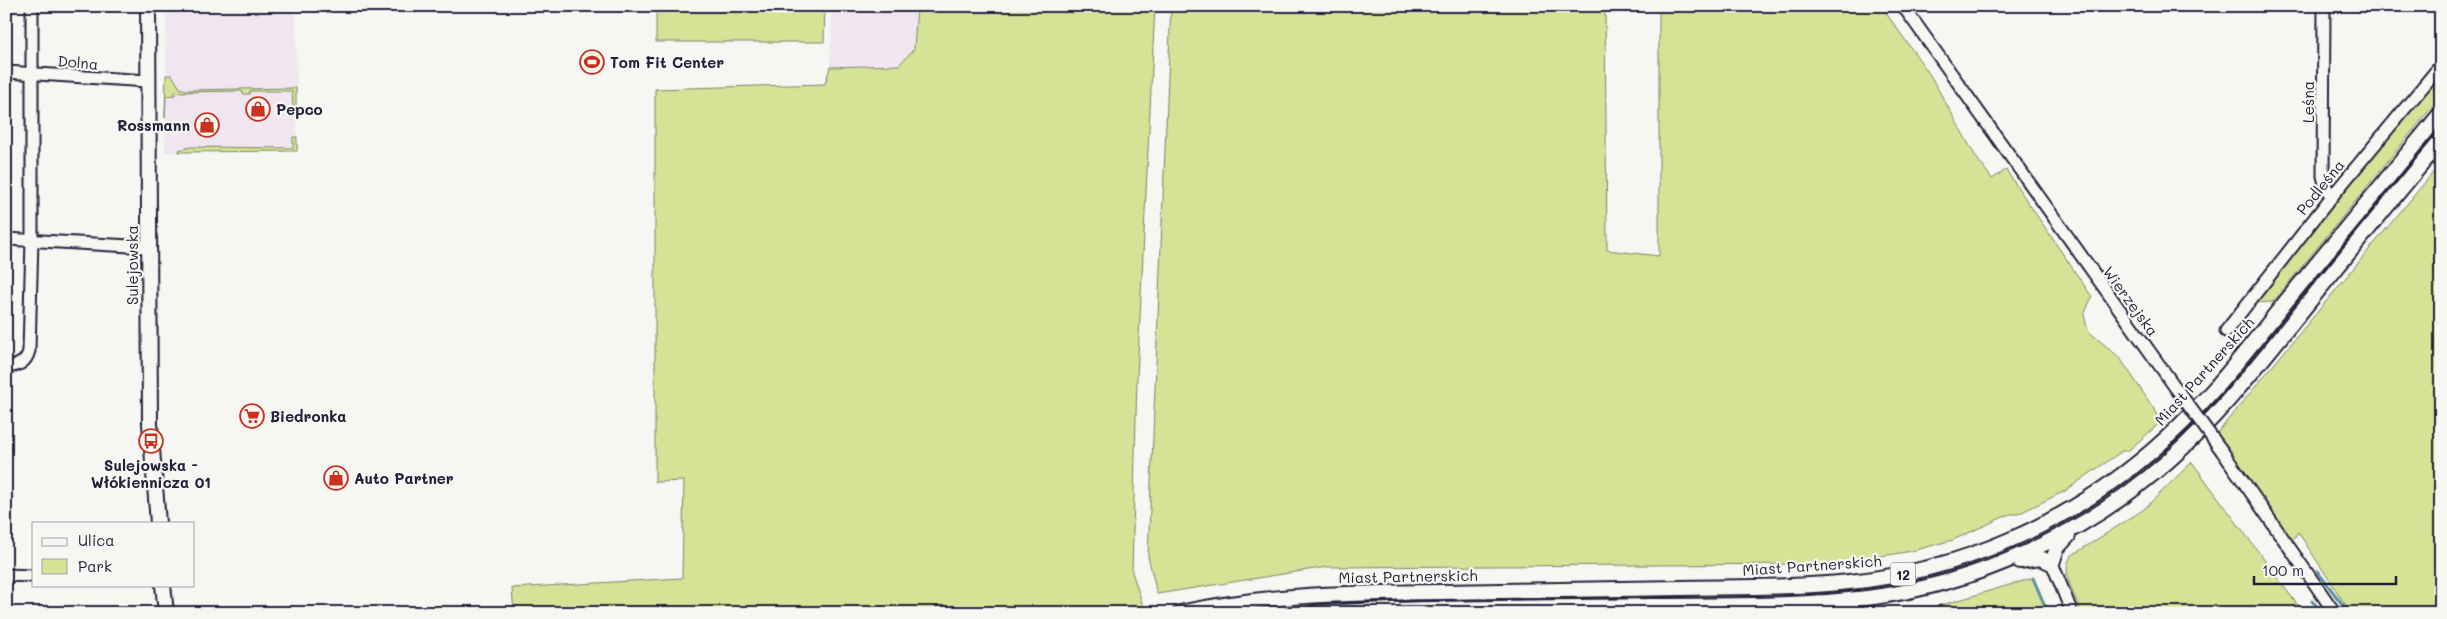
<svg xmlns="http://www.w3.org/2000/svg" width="2447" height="619" font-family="Mali,sans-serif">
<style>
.built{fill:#f1e6f0}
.green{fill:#d5e396;stroke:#7c8268}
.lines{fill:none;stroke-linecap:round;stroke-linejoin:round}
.stream{stroke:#5d8d9d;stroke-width:3}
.minor-casing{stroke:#22223b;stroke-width:15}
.major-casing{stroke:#22223b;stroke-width:18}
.minor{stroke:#f6f6f2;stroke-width:11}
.major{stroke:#f6f6f2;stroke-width:14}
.minor-bridge-casing{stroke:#22223b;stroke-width:15;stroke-linecap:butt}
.minor-bridge{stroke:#f6f6f2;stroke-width:11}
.labels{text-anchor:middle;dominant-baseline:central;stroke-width:4.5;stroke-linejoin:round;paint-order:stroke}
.shield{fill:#f6f6f2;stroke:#626272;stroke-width:1}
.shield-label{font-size:14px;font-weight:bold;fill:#22223b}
.street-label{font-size:15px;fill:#22223b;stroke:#f6f6f2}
.poi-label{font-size:15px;font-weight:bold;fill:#22223b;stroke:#f6f6f2;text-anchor:start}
</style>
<rect width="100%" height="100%" fill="#f6f6f2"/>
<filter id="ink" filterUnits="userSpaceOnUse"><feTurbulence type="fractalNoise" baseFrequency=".02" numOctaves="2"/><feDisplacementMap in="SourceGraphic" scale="10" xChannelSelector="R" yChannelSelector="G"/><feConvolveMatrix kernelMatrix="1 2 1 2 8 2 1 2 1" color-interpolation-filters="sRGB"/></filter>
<g filter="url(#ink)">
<!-- built -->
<g class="built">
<polygon points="166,6 296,6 297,151 165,152"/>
<polygon points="832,6 916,6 914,49 899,65 830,66"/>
</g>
<!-- green -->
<g class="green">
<polygon points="656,6 825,6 824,42 656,42"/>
<polygon points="917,6 1155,6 1137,378 1132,572 1144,609 1134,613 514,613 512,588 682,578 684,481 655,482 655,89 825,84 830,67 899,65 914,49"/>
<polygon points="1171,6 1605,6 1607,250 1659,256 1659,6 1881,6 1930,75 1976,157 1992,179 2006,170 2092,297 2084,315 2088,331 2120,358 2162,421 2128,451 2122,451 2065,491 2018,514 2010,514 1953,540 1912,551 1840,563 1814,564 1327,567 1157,594 1148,556"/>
<polygon points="2441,73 2441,96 2273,302 2250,303"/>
<polygon points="166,75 172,75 180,88 186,90 296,88 296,107 293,107 292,91 250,91 250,94 243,94 242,91 175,92 175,95 166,96 165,118"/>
<path d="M2441,122V132C2394,189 2347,247 2300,304C2226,394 2152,485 2046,537C1990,565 1924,586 1862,593C1838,595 1814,596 1791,598L1326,606L1213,613L1317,601L1830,591L1911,579L1947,569L2152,458Z"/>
<polygon points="293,137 297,137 297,151 179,152 179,150 191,147 293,148"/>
<polygon points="2441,163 2441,613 2351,613 2298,532 2292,541 2217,433"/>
<path d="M2192,462L2296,603L2308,613H2082C2075,595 2060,574 2071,556L2143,510Z"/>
<polygon points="2033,578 2048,613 1882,613 1942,605"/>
</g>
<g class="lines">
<!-- stream -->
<g class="stream">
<polyline points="2317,571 2349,613"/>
<polyline points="2033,578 2048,613"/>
<polyline points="2313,601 2321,613"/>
</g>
<!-- minor casing -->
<g class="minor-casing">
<g id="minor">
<polyline points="1903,6 2175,387"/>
<polyline points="2324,6 2323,176 2326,188 2333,195"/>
<polyline points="6,72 148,81"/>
<polyline points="6,239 148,247"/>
<polyline points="2226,331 2333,195 2441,65"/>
<path d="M6,367C18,366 26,363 29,351L32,240V6"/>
<polyline points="2222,451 2335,613"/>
<polyline points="2052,563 2072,613"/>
<polyline points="6,575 34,576"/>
</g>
</g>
<!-- major casing -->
<g class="major-casing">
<g id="major">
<polyline points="148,6 150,424 158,523"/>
<polyline points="2020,561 2040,558 2052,563 2057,548 2068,536"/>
<polyline points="163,585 166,613"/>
<path d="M1180,613C1266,594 1353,593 1441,592C1521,591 1601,589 1681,588C1737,587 1793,588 1849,582C1960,571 2067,524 2152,451C2204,407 2245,352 2288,299C2339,237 2390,175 2441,113"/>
<path d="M1314,613C1426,607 1538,608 1650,606C1722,605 1795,607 1867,598C1977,584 2084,535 2168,461C2217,418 2258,365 2299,314C2346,256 2393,198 2441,141"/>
</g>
</g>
<!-- minor -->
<use href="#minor" class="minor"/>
<!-- major -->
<use href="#major" class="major"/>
<!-- minor-bridge casing -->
<g class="minor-bridge-casing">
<polyline id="minor-bridge" points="2175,387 2222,451"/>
</g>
<!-- minor-bridge -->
<use href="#minor-bridge" class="minor-bridge"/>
</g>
</g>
<!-- icons -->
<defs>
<g id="stadium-ring" transform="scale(1.25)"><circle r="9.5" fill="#f6f6f2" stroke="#c8321e" stroke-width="1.5"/><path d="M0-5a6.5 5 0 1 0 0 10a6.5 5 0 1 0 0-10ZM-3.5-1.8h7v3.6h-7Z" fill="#c8321e"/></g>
<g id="shop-ring" transform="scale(1.25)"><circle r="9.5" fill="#f6f6f2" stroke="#c8321e" stroke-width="1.5"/><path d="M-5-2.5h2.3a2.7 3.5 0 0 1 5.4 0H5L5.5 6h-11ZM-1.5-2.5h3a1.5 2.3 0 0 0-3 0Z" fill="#c8321e"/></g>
<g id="supermarket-ring" transform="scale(1.25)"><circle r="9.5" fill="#f6f6f2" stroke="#c8321e" stroke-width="1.5"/><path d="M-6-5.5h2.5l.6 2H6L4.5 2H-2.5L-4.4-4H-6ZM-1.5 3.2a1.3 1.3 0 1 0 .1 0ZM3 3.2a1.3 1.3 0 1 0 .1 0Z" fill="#c8321e"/></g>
<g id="bus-ring" transform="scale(1.25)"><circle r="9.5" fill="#f6f6f2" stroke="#c8321e" stroke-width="1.5"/><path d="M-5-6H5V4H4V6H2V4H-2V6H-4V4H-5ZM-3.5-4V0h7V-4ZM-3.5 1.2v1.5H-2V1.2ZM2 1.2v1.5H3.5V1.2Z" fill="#c8321e"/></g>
</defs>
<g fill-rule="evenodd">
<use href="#stadium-ring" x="592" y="62"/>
<use href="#shop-ring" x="258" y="109"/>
<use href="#shop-ring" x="207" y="125"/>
<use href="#supermarket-ring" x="252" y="416"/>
<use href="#bus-ring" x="151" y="441"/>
<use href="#shop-ring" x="336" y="478"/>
</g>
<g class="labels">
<!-- shield labels -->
<rect class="shield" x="1890.5" y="562.5" width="25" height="23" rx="4"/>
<g class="shield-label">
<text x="1903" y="574">12</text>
</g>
<!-- street labels -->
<g class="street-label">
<text transform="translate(78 62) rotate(5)">Dolna</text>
<text transform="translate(2308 102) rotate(-90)">Leśna</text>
<text transform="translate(2320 187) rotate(-51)">Podleśna</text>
<text transform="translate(132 265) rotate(-90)">Sulejowska</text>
<text transform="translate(2131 301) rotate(54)">Wierzejska</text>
<text transform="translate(2204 371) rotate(-48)">Miast Partnerskich</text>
<text transform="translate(1812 565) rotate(-4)">Miast Partnerskich</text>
<text transform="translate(1408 576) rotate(-1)">Miast Partnerskich</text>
</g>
<!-- poi labels -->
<g class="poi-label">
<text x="610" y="62">Tom Fit Center</text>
<text x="276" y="109">Pepco</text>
<text x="190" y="125" text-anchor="end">Rossmann</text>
<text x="270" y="416">Biedronka</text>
<text x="151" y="465" text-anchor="middle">Sulejowska -<tspan x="151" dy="17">Włókiennicza 01</tspan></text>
<text x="354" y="478">Auto Partner</text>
</g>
</g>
<!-- margin -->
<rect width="2447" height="619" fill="none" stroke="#f6f6f2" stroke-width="25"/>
<rect x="12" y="12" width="2422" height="594" fill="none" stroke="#22223b" stroke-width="2" filter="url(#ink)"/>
<!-- legend -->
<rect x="32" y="522" width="162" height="65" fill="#f6f6f2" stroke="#a1a1a9"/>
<rect x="42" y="538" width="25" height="8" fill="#f6f6f2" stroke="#a1a1a9"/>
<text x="78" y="546" font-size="15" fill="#22223b">Ulica</text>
<rect x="42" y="559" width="25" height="15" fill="#d5e396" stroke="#a1a1a9"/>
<text x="78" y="572" font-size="15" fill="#22223b">Park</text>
<!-- scale -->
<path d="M2254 576v8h142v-8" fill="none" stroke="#22223b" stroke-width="2.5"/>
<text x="2262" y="576" font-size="15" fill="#22223b" stroke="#f6f6f2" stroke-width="4" paint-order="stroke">100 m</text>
</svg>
